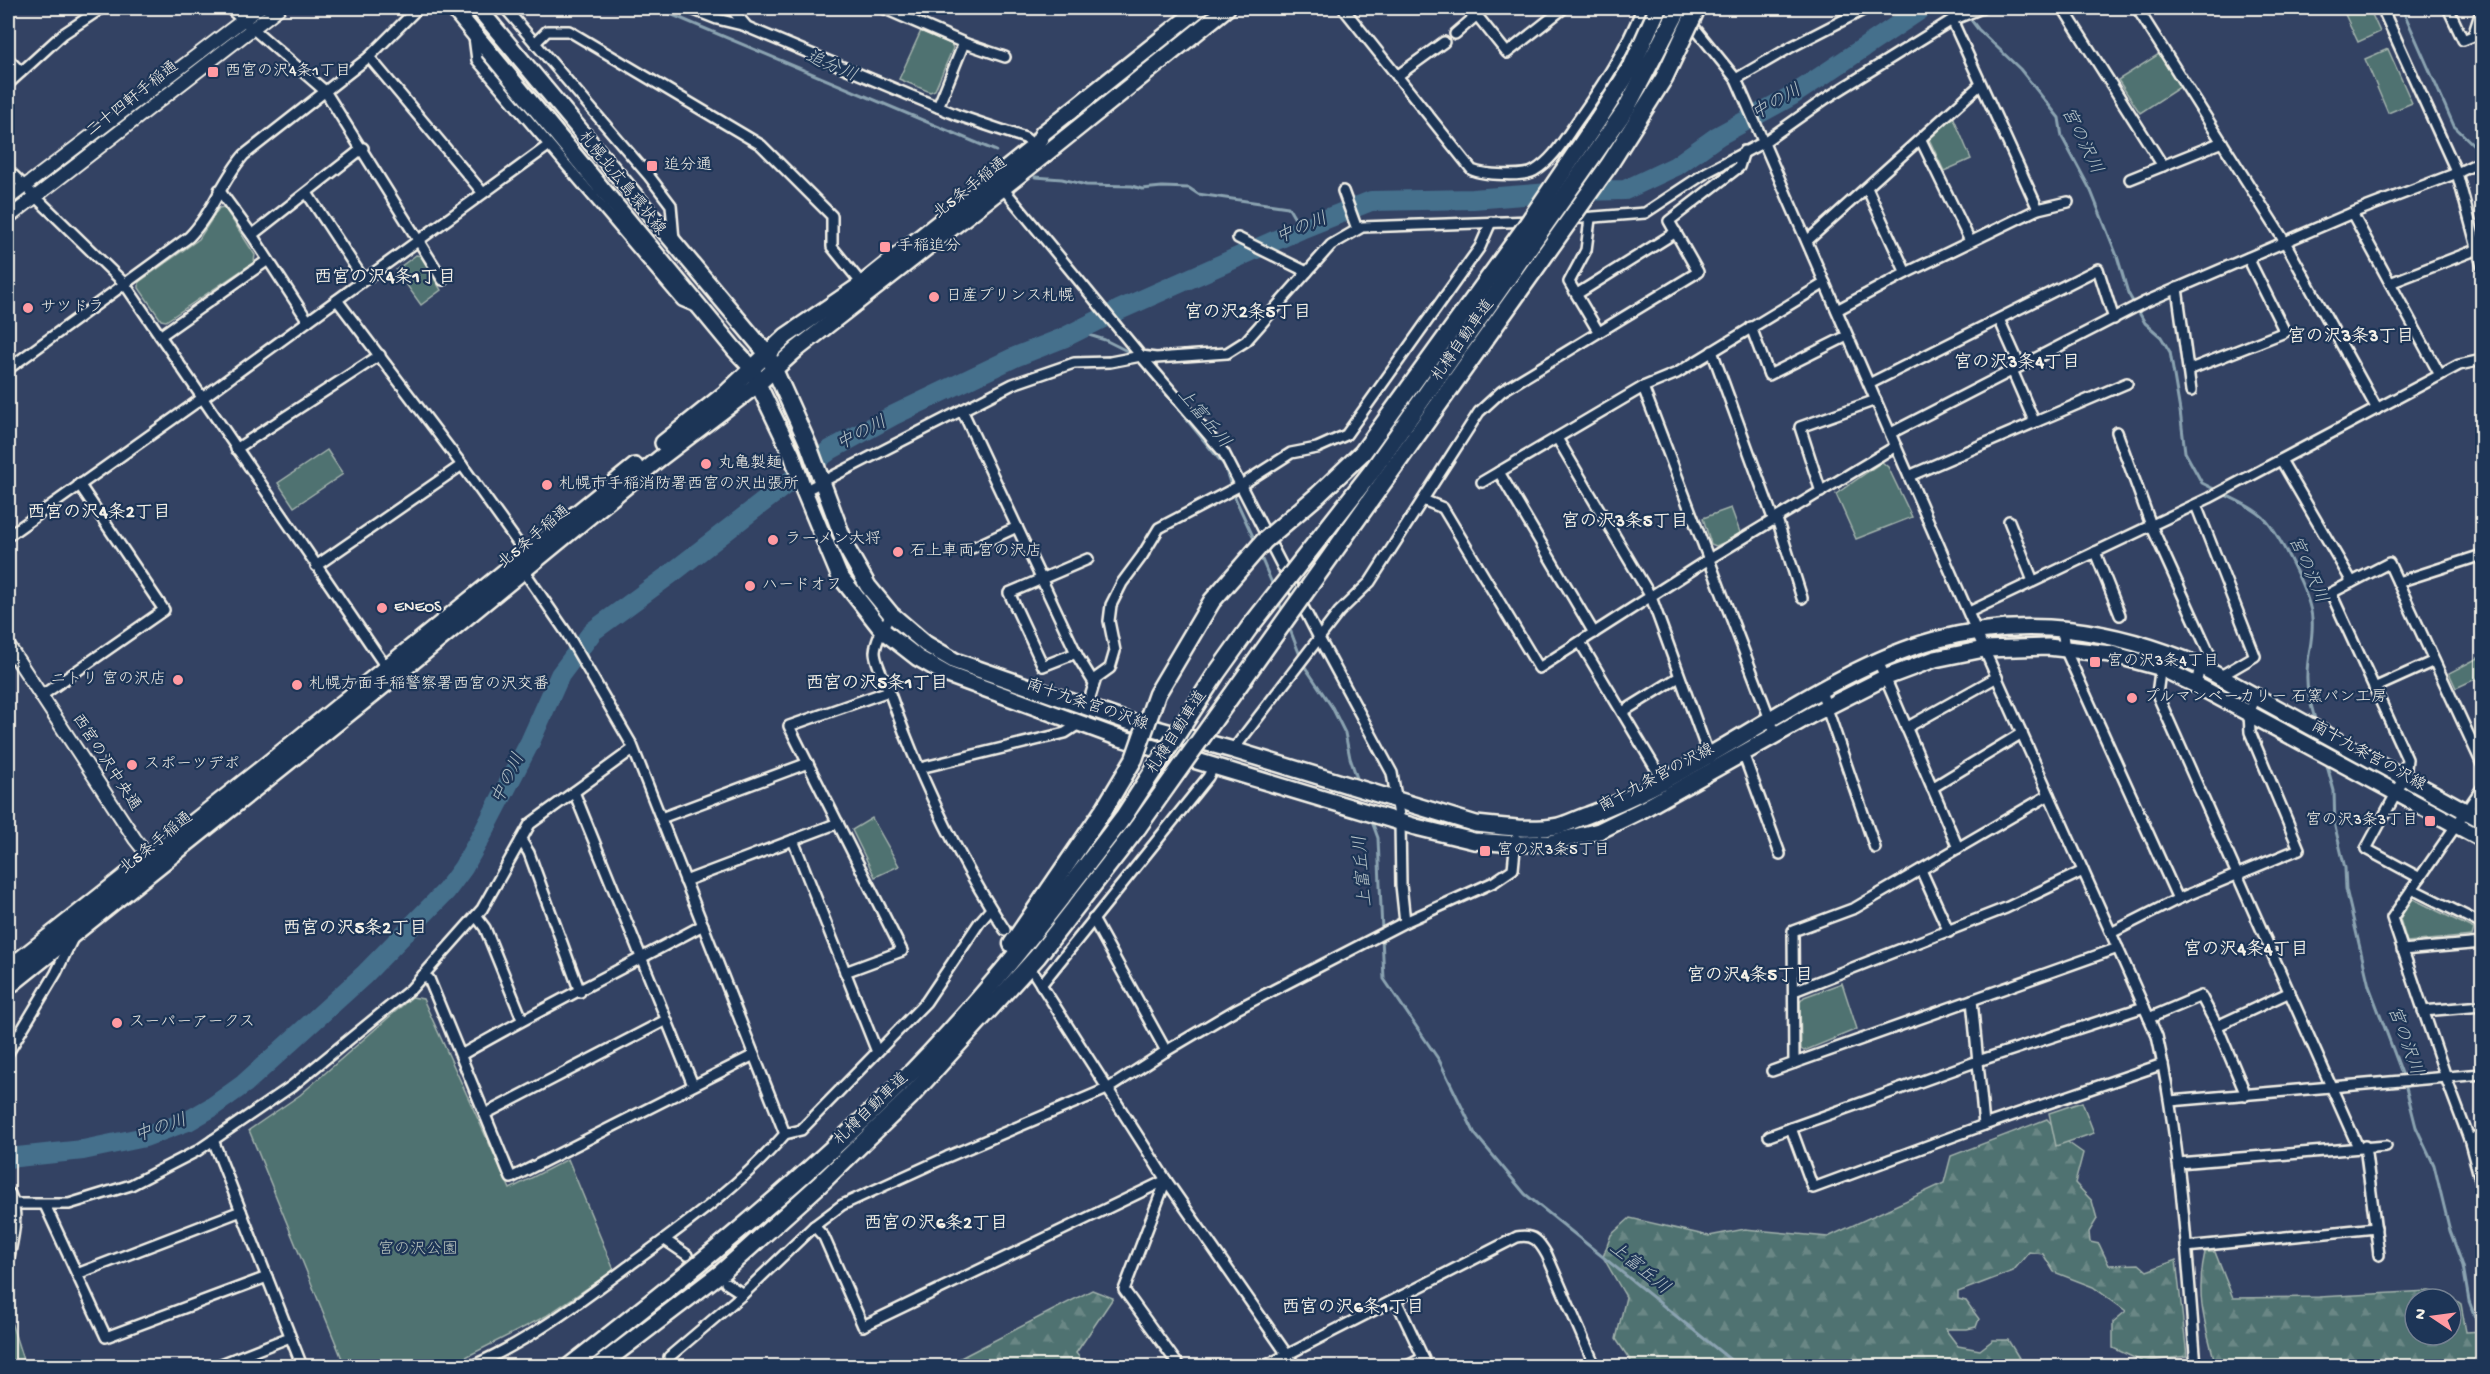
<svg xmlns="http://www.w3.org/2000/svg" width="2490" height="1374" font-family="'Gochi Hand','Klee One',sans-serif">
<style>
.forest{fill:url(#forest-firs);stroke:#a2b2ac;stroke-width:1.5;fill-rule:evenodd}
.park{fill:#507271;stroke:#a2b2ac;stroke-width:1.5}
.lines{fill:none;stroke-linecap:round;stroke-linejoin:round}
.stream{stroke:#8ba3b1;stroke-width:3}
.river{stroke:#456f8c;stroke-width:20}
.minor-tunnel{stroke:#505c77;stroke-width:9;stroke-dasharray:9 4.5;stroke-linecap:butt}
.minor-casing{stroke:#f4f1e8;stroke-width:14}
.tertiary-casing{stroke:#f4f1e8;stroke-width:16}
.primary-casing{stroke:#f4f1e8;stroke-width:20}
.trunk-casing{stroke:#f4f1e8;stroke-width:20}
.motorway-casing{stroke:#f4f1e8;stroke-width:21}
.minor{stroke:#1d3557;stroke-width:9}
.tertiary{stroke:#1d3557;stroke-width:12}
.primary{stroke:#1d3557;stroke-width:15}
.trunk{stroke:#1d3557;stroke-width:15}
.motorway{stroke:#1d3557;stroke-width:16}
.motorway-bridge-casing{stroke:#f4f1e8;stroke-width:21;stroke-linecap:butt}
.motorway-bridge{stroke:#1d3557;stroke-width:16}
.poi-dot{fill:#ff9aa2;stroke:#1d3557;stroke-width:2}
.labels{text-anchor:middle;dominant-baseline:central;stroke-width:4.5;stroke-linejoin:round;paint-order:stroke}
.poi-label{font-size:16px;fill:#f4f1e8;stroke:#1d3557;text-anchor:start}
.street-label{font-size:16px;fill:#f4f1e8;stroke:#1d3557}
.park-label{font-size:16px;fill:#bbc5be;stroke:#1d3557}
.water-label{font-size:18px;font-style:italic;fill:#b7c4c8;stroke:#1d3557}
.neighbourhood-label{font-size:18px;font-weight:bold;fill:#f4f1e8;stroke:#1d3557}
</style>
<defs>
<pattern id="forest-firs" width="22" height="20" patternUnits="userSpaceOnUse" patternTransform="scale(1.5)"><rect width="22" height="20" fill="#507271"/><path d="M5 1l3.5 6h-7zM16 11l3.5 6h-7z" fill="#6a8785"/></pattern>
</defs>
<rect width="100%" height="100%" fill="#334263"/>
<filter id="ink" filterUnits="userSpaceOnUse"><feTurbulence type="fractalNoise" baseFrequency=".0167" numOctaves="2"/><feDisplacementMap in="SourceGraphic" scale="12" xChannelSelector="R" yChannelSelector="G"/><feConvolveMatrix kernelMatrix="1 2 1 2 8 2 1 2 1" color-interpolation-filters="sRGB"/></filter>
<g filter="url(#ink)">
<!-- forest -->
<g class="forest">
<polygon points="2047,1119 2069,1143 2083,1153 2075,1183 2092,1201 2097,1219 2089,1232 2090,1242 2099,1244 2109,1265 2139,1264 2147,1271 2176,1260 2187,1356 2143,1362 2113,1348 2113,1322 2126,1311 2093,1287 2054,1272 2043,1254 2029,1252 2013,1271 1958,1292 1958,1299 1966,1301 1979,1319 1976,1327 1967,1329 1945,1329 1958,1346 1980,1350 1993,1340 2008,1340 2024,1366 1634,1366 1616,1339 1626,1297 1603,1257 1611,1235 1630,1218 1709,1236 1745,1229 1828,1237 1944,1183 1951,1156"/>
<path d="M2205,1252H2215L2233,1298L2319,1297L2429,1291L2450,1296L2461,1304L2466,1332L2482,1331V1366H2216C2205,1324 2195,1297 2205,1252ZM2415,1299H2451V1335H2415Z"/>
<polygon points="1092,1290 1113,1298 1076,1353 1086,1366 945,1366"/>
</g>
<!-- park -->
<g class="park">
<polygon points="2342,8 2369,8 2380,32 2358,42"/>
<polygon points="921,31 951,44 953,48 935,90 930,92 899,79"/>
<polygon points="2388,49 2412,103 2388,113 2365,59"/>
<polygon points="2159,54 2180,87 2140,113 2118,80"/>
<polygon points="1953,116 1971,159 1944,171 1929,139"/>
<polygon points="224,207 255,255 254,262 166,321 161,320 139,288 139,282 199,239 219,208"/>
<polygon points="416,255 421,256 441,290 421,305 396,270"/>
<polygon points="327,450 343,474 294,507 278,483"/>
<polygon points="1882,462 1888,467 1912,517 1856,539 1836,494"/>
<polygon points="1731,508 1741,535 1716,546 1711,544 1703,518"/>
<polygon points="2478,658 2482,663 2482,676 2456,688 2449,673"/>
<polygon points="872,818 899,866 875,877 852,830"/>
<polygon points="2411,898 2474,929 2472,936 2407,942 2400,919"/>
<polygon points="1842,983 1857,1029 1804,1051 1801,1049 1800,1002 1804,997"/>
<polygon points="412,997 423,999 510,1189 568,1159 614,1270 546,1316 464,1358 379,1366 345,1366 249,1130 300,1095"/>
<polygon points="2082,1102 2094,1133 2056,1146 2049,1113"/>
<polygon points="8,1316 10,1319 25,1366 8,1366"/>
</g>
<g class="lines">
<!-- stream -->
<g class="stream">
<polyline points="656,8 996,151"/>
<polyline points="1962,8 1978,29 2020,69 2059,118 2062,137 2091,191 2117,256 2128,293 2145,323 2161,337 2170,352 2180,411 2185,452 2202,483 2218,491"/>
<polyline points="2402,8 2454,126 2482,153"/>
<polyline points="1035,177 1062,179 1086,185 1132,186 1142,189 1162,187 1189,188 1198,194 1288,207 1301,229"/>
<polyline points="1076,331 1105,340 1133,354"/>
<polyline points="1137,359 1224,465 1236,500 1256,543"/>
<path d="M2223,494C2236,500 2252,507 2263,517C2279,533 2311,596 2312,619C2314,638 2307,656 2307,674C2306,692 2312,707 2316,723"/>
<polyline points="1260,555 1274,588"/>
<polyline points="1278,599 1283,613"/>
<polyline points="1289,627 1301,658"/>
<polyline points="1303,664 1332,707 1345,733 1350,758 1359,784"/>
<polyline points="2326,762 2334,791 2335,827 2345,868 2346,889 2369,986 2403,1076 2416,1127 2434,1165 2450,1231 2463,1266 2469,1301 2482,1336"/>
<polyline points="1371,819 1378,838 1382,931"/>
<polyline points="1382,937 1384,979 1439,1060 1475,1134 1525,1194 1738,1366"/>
</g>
<!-- river -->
<polyline class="river" points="8,1158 83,1150 145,1137 188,1121 212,1107 244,1084 364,975 446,891 463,868 483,833 530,742 560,675 593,631 672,573 830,450 894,415 1015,357 1063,338 1119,310 1301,229 1371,201 1473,199 1575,191 1625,190 1676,166 1718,136 1793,95 1923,8"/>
<!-- minor-tunnel -->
<polyline class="minor-tunnel" points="687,1255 719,1278"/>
<!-- minor casing -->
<g class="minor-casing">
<g id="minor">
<polyline points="229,8 325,91 443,280"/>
<polyline points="505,8 649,176 671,205 674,240"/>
<polyline points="689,8 717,19 746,26"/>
<polyline points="731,8 747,27 957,115 1025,138 1037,147"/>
<polyline points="883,8 964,43 1005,57"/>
<path d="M1343,8L1472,170C1483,175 1524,177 1534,171C1553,160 1564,140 1576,123C1602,86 1626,50 1642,8"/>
<polyline points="1471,8 1507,53 1564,8"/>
<polyline points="2063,8 2163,166"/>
<polyline points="2137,8 2285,242 2377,409"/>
<polyline points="2382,8 2457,173 2482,266"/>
<polyline points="2448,8 2463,40 2473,36 2482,8"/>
<polyline points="1952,20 2038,209"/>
<path d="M1690,22L1736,79L1984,649L2157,1036C2181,1145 2187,1256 2196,1366"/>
<polyline points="1455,34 1477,15"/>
<polyline points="474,37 477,60 682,301 696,307"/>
<polyline points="535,43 547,31 569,31 761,145 832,216 832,247 862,284"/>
<polyline points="369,57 483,193"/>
<polyline points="8,59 21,72"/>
<polyline points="1397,76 1444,42"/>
<polyline points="1736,79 1791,47 1867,8"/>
<polyline points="8,84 63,34 102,8"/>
<polyline points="938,107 964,43"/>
<polyline points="1921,140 1970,241"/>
<polyline points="8,170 124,283 388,670"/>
<polyline points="2130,179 2222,142"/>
<polyline points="1002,187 1141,356 1224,453 1319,638 1392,773 1400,822 1401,885 1405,922"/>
<polyline points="1867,188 1906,273"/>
<polyline points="219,190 252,235 308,321"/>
<polyline points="1343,191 1357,229"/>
<polyline points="307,193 364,280"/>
<polyline points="2352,213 2440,375"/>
<polyline points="1569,219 1645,213 1707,172 1764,142 1825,99 1952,20 1982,8"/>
<polyline points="1590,219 1586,250 1569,282 1598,331"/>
<polyline points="252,235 363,148"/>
<polyline points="1238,238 1307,272"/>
<polyline points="1807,241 1980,85"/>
<polyline points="2390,283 2478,249"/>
<polyline points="2177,288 2191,391"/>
<polyline points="1577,294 1676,232"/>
<polyline points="337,300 462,465 525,553"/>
<polyline points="1837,310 1906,273 2038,209 2068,202"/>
<polyline points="1999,319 2020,366"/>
<polyline points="1751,327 1769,375 1847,336"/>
<polyline points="160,336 268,260"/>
<polyline points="1712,351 1774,521"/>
<path d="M8,369L189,237C212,214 222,180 244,155L369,57L418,8"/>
<polyline points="2012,370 2034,421"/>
<polyline points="2188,370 2285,332 2248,258"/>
<polyline points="1869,384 2098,269 2114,319"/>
<polyline points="1643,387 1776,735"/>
<polyline points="962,410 1078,657 1094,683"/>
<polyline points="2117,432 2151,525 2210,655 2200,666 2196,685"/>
<polyline points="1891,433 2143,303 2352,213 2457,173 2482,161"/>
<polyline points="1557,438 1651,597 1710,759"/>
<polyline points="236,449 380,355"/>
<polyline points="2281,460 2352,582"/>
<polyline points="1499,472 1594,633"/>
<polyline points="1909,476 2127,383"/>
<polyline points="1482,482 1643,387 1677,373 1825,283"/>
<polyline points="804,491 1013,384 1074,363 1110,362 1141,356 1156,358 1227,353 1246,341 1331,245 1362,227 1532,221"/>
<polyline points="1821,492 1800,427 1876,400"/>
<polyline points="1423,500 1443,508 1539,668 1709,559 1896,446"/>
<polyline points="2196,505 2255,656 2219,677"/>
<polyline points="1777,519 1802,598"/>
<polyline points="2009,521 2033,581"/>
<polyline points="8,536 201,399 548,146"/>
<polyline points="972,548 1017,527"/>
<polyline points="2095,552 2120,615"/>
<polyline points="316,566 462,465"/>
<polyline points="524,571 566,632 632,745 785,1134"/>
<polyline points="2398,582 2482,555"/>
<polyline points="1969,612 2209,498 2459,365 2482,360"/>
<path d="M891,614C885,625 876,639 875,652C875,663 885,680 889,691C918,773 956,856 1005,930"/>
<polyline points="2062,629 2065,649 2178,899"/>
<polyline points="1580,642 1665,784"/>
<polyline points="2163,650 2157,694 2358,1147"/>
<polyline points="1076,653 1043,666 1009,593 1088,559"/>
<polyline points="1878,661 1958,848"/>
<polyline points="2374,688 2434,661"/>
<polyline points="1821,691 1875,848"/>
<polyline points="41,696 164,610 79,484"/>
<polyline points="1087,707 1096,678 1110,668 1115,651 1109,621 1111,605 1122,583 1142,556 1159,528 1241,485 1291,453 1317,448 1346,435 1480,247 1491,222"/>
<polyline points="1624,711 1679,677"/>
<polyline points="1906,728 1997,677"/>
<polyline points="1233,750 1339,612 1370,582 1479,412 1502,391 1698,272 1669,221 1739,167 1744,151"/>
<polyline points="1743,753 1780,854"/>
<polyline points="920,768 1065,733 1079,724"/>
<polyline points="1932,788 2022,733"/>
<polyline points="2482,788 2392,918 2448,1083 2469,1139 2482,1187"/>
<polyline points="574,792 693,1085"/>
<polyline points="661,818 808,763"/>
<polyline points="521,840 529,853 580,992"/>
<polyline points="793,840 877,1052"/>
<polyline points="1921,870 1949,932"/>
<polyline points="2420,878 2366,849 2405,777 2407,759 2331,593 2389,563 2482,764"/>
<polyline points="685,881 838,823"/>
<polyline points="2412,889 2482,924"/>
<polyline points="476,916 485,928 522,1019"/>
<polyline points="1093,919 1166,1051"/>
<polyline points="2111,933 2178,899 2299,849 2250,732 2249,713 2256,697"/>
<polyline points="2402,950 2482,943"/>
<polyline points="845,972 902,951 789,726 889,691"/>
<polyline points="423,975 429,979 511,1178 754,1055"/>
<polyline points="1035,975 1166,1180 1295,1366"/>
<polyline points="1041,985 1208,777 1214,766"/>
<polyline points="1794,991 2006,908 2083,871"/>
<polyline points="1972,1000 1984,1125"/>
<polyline points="2423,1011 2482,1006"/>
<polyline points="2149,1018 2201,996 2217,1026"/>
<polyline points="8,1053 56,973 72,940"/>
<path d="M461,1055C540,1009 622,969 703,925"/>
<polyline points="1794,1063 1793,931 1855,908 2049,795"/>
<polyline points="1772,1071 2118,948"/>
<polyline points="2246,1095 2217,1026 2290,992"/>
<polyline points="2170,1101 2482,1074"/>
<polyline points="485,1114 666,1020"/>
<polyline points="1791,1128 1813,1188 1984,1125 2163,1064"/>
<polyline points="1769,1136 1978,1061 2144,1007"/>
<polyline points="2469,1139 2482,1137"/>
<polyline points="213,1140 302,1366"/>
<polyline points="2365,1146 2379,1255"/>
<polyline points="2178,1163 2386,1146"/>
<polyline points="1166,1180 1124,1290 1179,1366"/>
<path d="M8,1193L10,1194C20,1214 12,1241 8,1262"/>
<polyline points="15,1204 69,1204 131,1185 197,1151 292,1086 411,989 482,909 530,824 633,749"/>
<polyline points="45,1205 106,1337 267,1277"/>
<polyline points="814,1226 824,1237 863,1326 1166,1180"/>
<polyline points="665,1240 687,1255"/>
<polyline points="2186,1247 2376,1228"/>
<polyline points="77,1274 241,1211"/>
<polyline points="726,1283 743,1294"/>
<polyline points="1396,1300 1427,1366"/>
<polyline points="669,1357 743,1294 814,1226 842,1205 947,1157 1109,1088 1166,1051 1235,1010 1405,922 1494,882 1513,869 1516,839"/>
<polyline points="216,1366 290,1337"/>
<path d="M472,1366C531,1340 583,1300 634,1262C687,1223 742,1184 785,1134L801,1130L926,1002L979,923L991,909"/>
<path d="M1265,1366L1517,1237C1534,1234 1539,1241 1547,1255L1595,1366"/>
<polyline points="1407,1366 1423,1358"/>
</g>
</g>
<!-- tertiary casing -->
<g class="tertiary-casing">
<g id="tertiary">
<polyline points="8,199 259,8"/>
<polyline points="8,218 279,8"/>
<polyline points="8,645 135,839 154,863"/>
</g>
</g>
<!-- primary casing -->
<g class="primary-casing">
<g id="primary">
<polyline points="453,8 735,350 752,368 758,384 792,455 804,491 839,575 882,630 918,658 948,675 1117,737 1416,827 1474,841 1516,844 1550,843 1599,831 1642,810 1811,715 1884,678 1935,659 1984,649 2048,647 2111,654 2159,667 2196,685 2482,839"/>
<path d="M478,8L768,355L808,444L847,549L868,586L891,614L926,644L955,661L1124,720L1233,750L1476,824C1502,827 1532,831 1558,826C1568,824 1578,818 1588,815C1632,799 1672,777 1713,753C1780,714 1861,660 1935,640C2027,615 2114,629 2200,666L2482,820"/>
</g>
</g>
<!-- trunk casing -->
<g class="trunk-casing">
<g id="trunk">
<polyline points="663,443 728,391 786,336 862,284 1036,145 1043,133 1200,8"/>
<polyline points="8,969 266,765 635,466"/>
<polyline points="8,987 393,678 659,459 758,384 796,350 1028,168 1227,8"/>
</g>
</g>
<!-- motorway casing -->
<g class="motorway-casing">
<g id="motorway">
<polyline points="1012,944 1103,811"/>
<path d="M570,1366C683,1278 795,1188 897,1087C981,1004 1053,909 1124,816"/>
<polyline points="599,1366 722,1272 819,1185 910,1097 1037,957 1138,827"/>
</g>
</g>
<!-- minor -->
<use href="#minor" class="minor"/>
<!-- tertiary -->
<use href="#tertiary" class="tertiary"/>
<!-- primary -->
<use href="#primary" class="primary"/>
<!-- trunk -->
<use href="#trunk" class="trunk"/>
<!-- motorway -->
<use href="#motorway" class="motorway"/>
<!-- motorway-bridge casing -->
<g class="motorway-bridge-casing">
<g id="motorway-bridge">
<polyline points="1103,811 1134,759 1157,694 1212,601 1264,541 1318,495 1363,452 1522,232 1600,117 1632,66 1658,8"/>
<polyline points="1124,816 1216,674 1249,628 1372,471 1626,109 1679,8"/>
<polyline points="1138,827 1609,165 1664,78 1697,8"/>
</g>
</g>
<!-- motorway-bridge -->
<use href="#motorway-bridge" class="motorway-bridge"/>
</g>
</g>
<!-- markers -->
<g class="poi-dot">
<rect x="207" y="66" width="12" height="12" rx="3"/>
<rect x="646" y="160" width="12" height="12" rx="3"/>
<rect x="879" y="241" width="12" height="12" rx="3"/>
<circle cx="934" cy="297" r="6"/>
<circle cx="28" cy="308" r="6"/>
<circle cx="706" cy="464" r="6"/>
<circle cx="547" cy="485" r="6"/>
<circle cx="773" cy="540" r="6"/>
<circle cx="898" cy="552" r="6"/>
<circle cx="750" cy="586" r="6"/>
<circle cx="382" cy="608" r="6"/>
<rect x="2089" y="656" width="12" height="12" rx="3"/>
<circle cx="178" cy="680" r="6"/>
<circle cx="297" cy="685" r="6"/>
<circle cx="2132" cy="698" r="6"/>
<circle cx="132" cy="765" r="6"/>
<rect x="2424" y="815" width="12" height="12" rx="3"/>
<rect x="1479" y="845" width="12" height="12" rx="3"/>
<circle cx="117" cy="1023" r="6"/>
</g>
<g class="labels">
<!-- poi labels -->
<g class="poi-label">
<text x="225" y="72">西宮の沢4条1丁目</text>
<text x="664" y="166">追分通</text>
<text x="897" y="247">手稲追分</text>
<text x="946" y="297">日産プリンス札幌</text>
<text x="40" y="308">サツドラ</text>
<text x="718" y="464">丸亀製麺</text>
<text x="559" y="485">札幌市手稲消防署西宮の沢出張所</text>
<text x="785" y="540">ラーメン大将</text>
<text x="910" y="552">石上車両 宮の沢店</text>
<text x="762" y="586">ハードオフ</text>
<text x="394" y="608">ENEOS</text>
<text x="2107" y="662">宮の沢3条4丁目</text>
<text x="166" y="680" text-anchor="end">ニトリ 宮の沢店</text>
<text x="309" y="685">札幌方面手稲警察署西宮の沢交番</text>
<text x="2144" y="698">プルマンベーカリー 石窯パン工房</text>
<text x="144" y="765">スポーツデポ</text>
<text x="2418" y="821" text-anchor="end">宮の沢3条3丁目</text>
<text x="1497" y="851">宮の沢3条5丁目</text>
<text x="129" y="1023">スーパーアークス</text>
</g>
<!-- street labels -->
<g class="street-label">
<text transform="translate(133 100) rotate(-38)">二十四軒手稲通</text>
<text transform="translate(621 184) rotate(51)">札幌北広島環状線</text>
<text transform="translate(971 189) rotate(-38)">北5条手稲通</text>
<text transform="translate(1464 341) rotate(-55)">札樽自動車道</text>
<text transform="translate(535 538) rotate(-40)">北5条手稲通</text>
<text transform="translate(1087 706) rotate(19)">南十九条宮の沢線</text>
<text transform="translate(1178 733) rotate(-57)">札樽自動車道</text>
<text transform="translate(2368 757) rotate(29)">南十九条宮の沢線</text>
<text transform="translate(105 763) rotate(57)">西宮の沢中央通</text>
<text transform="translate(1657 779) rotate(-28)">南十九条宮の沢線</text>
<text transform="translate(157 844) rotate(-39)">北5条手稲通</text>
<text transform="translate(872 1110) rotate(-44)">札樽自動車道</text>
</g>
<!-- park labels -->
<g class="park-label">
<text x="418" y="1250">宮の沢公園</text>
</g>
<!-- water labels -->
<g class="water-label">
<text transform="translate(831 67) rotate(23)">追分川</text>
<text transform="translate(1777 103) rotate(-30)">中の川</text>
<text transform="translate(2081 141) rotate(64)">宮の沢川</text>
<text transform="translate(1302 229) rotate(-23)">中の川</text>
<text transform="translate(1203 419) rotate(50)">上富丘川</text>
<text transform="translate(862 434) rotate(-27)">中の川</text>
<text transform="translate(2307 570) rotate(66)">宮の沢川</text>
<text transform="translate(509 779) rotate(-64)">中の川</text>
<text transform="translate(1364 871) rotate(-95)">上富丘川</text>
<text transform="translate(2404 1041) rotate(70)">宮の沢川</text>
<text transform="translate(161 1129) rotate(-19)">中の川</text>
<text transform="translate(1639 1269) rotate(39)">上富丘川</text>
</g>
<!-- neighbourhood labels -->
<g class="neighbourhood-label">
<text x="385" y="278">西宮の沢4条1丁目</text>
<text x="1248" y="313">宮の沢2条5丁目</text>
<text x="2351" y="337">宮の沢3条3丁目</text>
<text x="2017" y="363">宮の沢3条4丁目</text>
<text x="99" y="513">西宮の沢4条2丁目</text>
<text x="1625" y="522">宮の沢3条5丁目</text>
<text x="877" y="684">西宮の沢5条1丁目</text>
<text x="355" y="929">西宮の沢5条2丁目</text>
<text x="2246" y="950">宮の沢4条4丁目</text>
<text x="1750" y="976">宮の沢4条5丁目</text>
<text x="936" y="1224">西宮の沢6条2丁目</text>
<text x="1353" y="1308">西宮の沢6条1丁目</text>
</g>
</g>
<!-- margin -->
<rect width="2490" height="1374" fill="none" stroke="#1d3557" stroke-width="30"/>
<rect x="15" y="15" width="2460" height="1344" fill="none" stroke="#f4f1e8" stroke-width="2" filter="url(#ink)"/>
<!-- north arrow -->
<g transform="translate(2433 1317) rotate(283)"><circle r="28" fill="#1d3557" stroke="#738091" stroke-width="1.5"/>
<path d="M0-4.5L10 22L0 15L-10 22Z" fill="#ff9aa2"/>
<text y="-9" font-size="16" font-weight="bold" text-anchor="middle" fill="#f4f1e8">N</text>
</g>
</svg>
